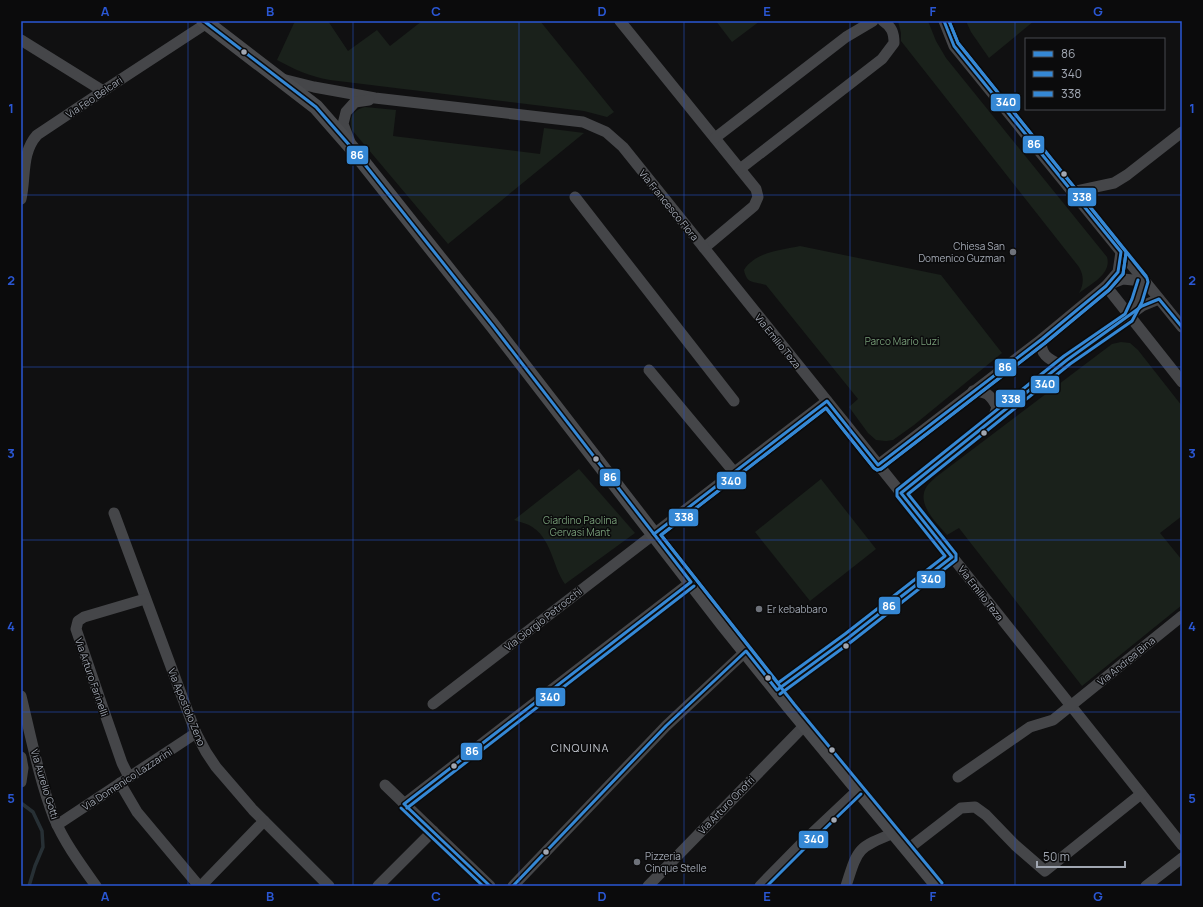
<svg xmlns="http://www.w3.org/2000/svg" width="1203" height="907" font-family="Manrope,sans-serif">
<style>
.green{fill:#1a211b}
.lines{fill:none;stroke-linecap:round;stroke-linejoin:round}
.stream{stroke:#273035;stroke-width:3.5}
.street{stroke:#454649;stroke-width:11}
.secondary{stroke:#494a4d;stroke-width:15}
.bus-1-casing{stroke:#0b0b0c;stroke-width:6}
.bus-2-casing{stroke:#0b0b0c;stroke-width:6}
.bus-3-casing{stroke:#0b0b0c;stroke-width:6}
.bus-1{stroke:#3588d5;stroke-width:3}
.bus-2{stroke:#3588d5;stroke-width:3}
.bus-3{stroke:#3588d5;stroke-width:3}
.grid{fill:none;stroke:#2a57d4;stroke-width:1;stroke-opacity:0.55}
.bus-dot{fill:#a1a7b2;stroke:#0b0b0c;stroke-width:1.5}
.poi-dot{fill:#6e727a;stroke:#0b0b0c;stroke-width:1.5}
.labels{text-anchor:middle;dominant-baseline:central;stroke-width:3;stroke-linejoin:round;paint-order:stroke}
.street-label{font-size:10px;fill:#a1a7b2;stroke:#0b0b0c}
.poi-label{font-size:10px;fill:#a1a7b2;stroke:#0b0b0c;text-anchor:start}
.park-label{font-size:10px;fill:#779d78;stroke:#0b0b0c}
.neighbourhood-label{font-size:11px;letter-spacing:1px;fill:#c2c6ce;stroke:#0b0b0c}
.line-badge{stroke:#0b0b0c;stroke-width:1.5}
.badge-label{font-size:11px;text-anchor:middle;font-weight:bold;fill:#fff}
.neatline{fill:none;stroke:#2a57d4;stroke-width:1.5}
.grid-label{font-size:13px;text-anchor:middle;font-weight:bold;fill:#2a57d4}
</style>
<rect width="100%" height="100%" fill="#101011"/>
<!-- green -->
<g class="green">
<path d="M295,21H328L348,51L377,30L390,46L422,21H540L614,112L607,117L584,111L330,80C308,76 296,70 277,60Z"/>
<polygon points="716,21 760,21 732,42"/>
<path d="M898,21H928L936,41L946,58L1107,257C1112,274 1091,284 1079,293C1084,284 1084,276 1079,267L901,41V33Z"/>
<polygon points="966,21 1034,21 989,58 971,32"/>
<path d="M365,107L396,110L393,136L540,154L544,128L584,133L448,244L352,130C348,118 353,110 365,107Z"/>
<path d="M800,246L941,275L1002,353L914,425L893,440L886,441L876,440L868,433L849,407L858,399L766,285C754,281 747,285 744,270C755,252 781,250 800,246Z"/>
<path d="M1121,342L1130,343L1138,350L1182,406V516L1160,533L1182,560V605L1082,686L959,528L947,535C937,523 915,504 927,486C929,483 933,480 936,477L1112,344Z"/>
<path d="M579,469L635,533L565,584C552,566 552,537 529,525C525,523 519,522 514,520Z"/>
<polygon points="821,479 876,549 810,601 755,532"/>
</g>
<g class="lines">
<!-- stream -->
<polyline class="stream" points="21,803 33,812 42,831 43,847 35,866 29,886"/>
<!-- street -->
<g class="street">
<polyline points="620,21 756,189 758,197 754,206 704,248"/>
<polyline points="944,21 954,46 1182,327"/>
<polyline points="21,40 103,91"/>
<polyline points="282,79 314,87 375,98 583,122 606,132 623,147 934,534 1182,845"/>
<polyline points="715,138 846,37 873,21"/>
<polyline points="350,142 343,124 346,112 355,102 369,100"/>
<path d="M740,169L882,59L894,43C894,33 892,27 883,21"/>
<polyline points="1072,192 1114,183 1127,175 1182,132"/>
<polyline points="575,197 734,401"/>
<path d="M21,199C26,177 21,153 37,135L103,91L207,23"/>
<polyline points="1108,285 1123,279 1143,281"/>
<polyline points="1106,286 1182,382"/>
<polyline points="1130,314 1137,301 1143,281"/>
<path d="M1042,339C1039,354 1048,359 1061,365"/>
<polyline points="649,370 734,472"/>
<path d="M973,391C987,392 990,394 997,407L993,419"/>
<polyline points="878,465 1042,339 1106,286 1118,272 1121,252"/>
<polyline points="901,493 1067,360 1142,306 1159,299"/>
<polyline points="114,513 183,699 196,733 206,752 216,767 253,810 329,886"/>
<polyline points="777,690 848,638 952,557"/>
<path d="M21,696C31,737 39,779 54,818C64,842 81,865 96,886"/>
<polyline points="433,704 827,401"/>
<polyline points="21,757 23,768 21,782"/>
<polyline points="129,777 122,763 105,714 76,629 78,621 84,617 145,599"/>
<polyline points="958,777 1030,727 1053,720 1182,616"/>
<polyline points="120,783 137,812 199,886"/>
<polyline points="385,785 490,886"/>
<polyline points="404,804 691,582"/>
<polyline points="57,825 196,733"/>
<polyline points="908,849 961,808 975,807 986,815 1015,845 1045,871 1141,794"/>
<polyline points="201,886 264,821"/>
<polyline points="378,886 433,831"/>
<polyline points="513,886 666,726 746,651"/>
<polyline points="648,886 805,725"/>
<polyline points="760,886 806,839 858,790"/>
<path d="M846,886C858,848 857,848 894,833"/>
<polyline points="1146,886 1182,858"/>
</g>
<!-- secondary -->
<polyline class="secondary" points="204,21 316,107 351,147 493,326 723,624 790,707 938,886"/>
<!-- bus-1 casing -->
<g class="bus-1-casing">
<g id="bus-1">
<polyline points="204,21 316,107 351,147 493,326 691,582 404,804 490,886"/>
<polyline points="654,534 827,401 878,465 1042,339 1106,286 1118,272 1121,252 954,46 944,21"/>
<polyline points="513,886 666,726 746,651 777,690 848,638 952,557 901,493 1067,360 1142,306 1159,299 1182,327"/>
</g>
</g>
<!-- bus-2 casing -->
<g class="bus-2-casing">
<g id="bus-2">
<polyline points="780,694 851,642 956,560 956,554 908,494 1070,364 1132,321 1142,302 1148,282 1147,278 958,43 949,21"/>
<polyline points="401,808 483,886"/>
<polyline points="407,808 694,586"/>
<polyline points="942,883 794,704 661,535 826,408 874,468 877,470 881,469 1045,343 1109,290 1123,274 1126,253"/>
<polyline points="767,886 810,843 861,794"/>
</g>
</g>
<!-- bus-3 casing -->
<g class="bus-3-casing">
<g id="bus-3">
<polyline points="949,21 958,43 1146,276"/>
<polyline points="1126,253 1123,274 1109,290 1045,343 881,469 877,470 874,468 826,408 661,535 778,683 845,634 945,556 897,496 897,490 1064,356 1125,314 1132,299 1138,280"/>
</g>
</g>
<!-- bus-1 -->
<use href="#bus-1" class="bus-1"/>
<!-- bus-2 -->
<use href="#bus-2" class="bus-2"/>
<!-- bus-3 -->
<use href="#bus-3" class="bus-3"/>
</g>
<!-- grid -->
<path class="grid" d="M188,21V886M353,21V886M519,21V886M684,21V886M850,21V886M1015,21V886M21,195H1182M21,367H1182M21,540H1182M21,712H1182"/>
<!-- markers -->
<g class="bus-dot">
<circle cx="244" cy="52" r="3.5"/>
<circle cx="1064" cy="174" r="3.5"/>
<circle cx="984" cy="433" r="3.5"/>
<circle cx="596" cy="459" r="3.5"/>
<circle cx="846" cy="646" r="3.5"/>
<circle cx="768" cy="678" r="3.5"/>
<circle cx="832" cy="750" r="3.5"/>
<circle cx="454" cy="766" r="3.5"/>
<circle cx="834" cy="820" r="3.5"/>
<circle cx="546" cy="852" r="3.5"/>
</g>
<g class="poi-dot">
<circle cx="1013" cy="252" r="4"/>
<circle cx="759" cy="609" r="4"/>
<circle cx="637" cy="862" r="4"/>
</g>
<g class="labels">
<!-- street labels -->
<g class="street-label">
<text transform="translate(94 97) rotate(-34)">Via Feo Belcari</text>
<text transform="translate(669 205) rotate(51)">Via Francesco Flora</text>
<text transform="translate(778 341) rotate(51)">Via Emilio Teza</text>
<text transform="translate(981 593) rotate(52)">Via Emilio Teza</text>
<text transform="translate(543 619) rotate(-38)">Via Giorgio Petrocchi</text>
<text transform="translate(1126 661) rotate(-39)">Via Andrea Bina</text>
<text transform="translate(92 677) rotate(71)">Via Arturo Farinelli</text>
<text transform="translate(187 707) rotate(68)">Via Apostolo Zeno</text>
<text transform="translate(127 779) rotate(-33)">Via Domenico Lazzarini</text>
<text transform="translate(45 784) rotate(73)">Via Aurelio Gotti</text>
<text transform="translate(726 805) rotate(-46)">Via Arturo Onofri</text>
</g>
<!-- poi labels -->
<g class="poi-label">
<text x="1005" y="246" text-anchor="end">Chiesa San<tspan x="1005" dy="12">Domenico Guzman</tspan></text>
<text x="767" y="609">Er kebabbaro</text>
<text x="645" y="856">Pizzeria<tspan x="645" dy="12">Cinque Stelle</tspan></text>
</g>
<!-- park labels -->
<g class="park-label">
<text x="902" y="341">Parco Mario Luzi</text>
<text x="580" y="520">Giardino Paolina<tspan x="580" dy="12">Gervasi Mant</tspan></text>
</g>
<!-- neighbourhood labels -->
<g class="neighbourhood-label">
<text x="580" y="747">CINQUINA</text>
</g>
</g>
<g class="line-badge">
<rect x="990" y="93" width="31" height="19" rx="4" fill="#3588d5"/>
<rect x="1022" y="135" width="23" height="19" rx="4" fill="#3588d5"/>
<rect x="346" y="145" width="23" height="20" rx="4" fill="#3588d5"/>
<rect x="1067" y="187" width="30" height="20" rx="4" fill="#3588d5"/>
<rect x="994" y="358" width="23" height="19" rx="4" fill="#3588d5"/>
<rect x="1030" y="375" width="30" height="19" rx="4" fill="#3588d5"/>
<rect x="995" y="389" width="31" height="19" rx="4" fill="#3588d5"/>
<rect x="599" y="468" width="22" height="19" rx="4" fill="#3588d5"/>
<rect x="716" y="471" width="31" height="19" rx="4" fill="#3588d5"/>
<rect x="668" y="508" width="31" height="19" rx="4" fill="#3588d5"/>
<rect x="916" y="570" width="30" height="19" rx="4" fill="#3588d5"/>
<rect x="878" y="596" width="23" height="19" rx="4" fill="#3588d5"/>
<rect x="535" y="687" width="31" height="20" rx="4" fill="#3588d5"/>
<rect x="460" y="742" width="23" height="19" rx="4" fill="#3588d5"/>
<rect x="798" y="830" width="31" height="19" rx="4" fill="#3588d5"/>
</g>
<g class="badge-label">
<text x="1006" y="106">340</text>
<text x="1034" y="148">86</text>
<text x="357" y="159">86</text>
<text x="1082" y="201">338</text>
<text x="1005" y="371">86</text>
<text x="1045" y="388">340</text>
<text x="1011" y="403">338</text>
<text x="610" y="481">86</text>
<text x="731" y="485">340</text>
<text x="684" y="521">338</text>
<text x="931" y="583">340</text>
<text x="889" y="610">86</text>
<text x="550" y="701">340</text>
<text x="472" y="755">86</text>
<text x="814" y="843">340</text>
</g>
<!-- border -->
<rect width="1203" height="907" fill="none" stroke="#0b0b0c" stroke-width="44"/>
<!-- legend -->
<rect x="1025" y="38" width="140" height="72" fill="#0b0b0c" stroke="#47494e"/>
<rect x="1033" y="51" width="20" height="6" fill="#3588d5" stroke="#47494e"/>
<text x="1061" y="58" font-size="12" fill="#a1a7b2">86</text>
<rect x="1033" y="71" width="20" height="6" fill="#3588d5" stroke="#47494e"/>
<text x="1061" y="78" font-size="12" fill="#a1a7b2">340</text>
<rect x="1033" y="91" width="20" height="6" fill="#3588d5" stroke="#47494e"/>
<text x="1061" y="98" font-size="12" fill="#a1a7b2">338</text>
<!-- scale -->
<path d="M1037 861v6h88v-6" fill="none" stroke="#a1a7b2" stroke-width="2"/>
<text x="1043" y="861" font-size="12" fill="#a1a7b2" stroke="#0b0b0c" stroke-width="3" paint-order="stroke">50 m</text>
<rect x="22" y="22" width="1159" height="863" class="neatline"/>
<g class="grid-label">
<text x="105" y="16">A</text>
<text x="270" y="16">B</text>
<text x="436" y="16">C</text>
<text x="602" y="16">D</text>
<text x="767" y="16">E</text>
<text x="933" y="16">F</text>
<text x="1098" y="16">G</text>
<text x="11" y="113">1</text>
<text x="1192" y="113">1</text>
<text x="11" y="285">2</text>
<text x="1192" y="285">2</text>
<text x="11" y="458">3</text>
<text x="1192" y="458">3</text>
<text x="11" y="631">4</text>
<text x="1192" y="631">4</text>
<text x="11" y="803">5</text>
<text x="1192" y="803">5</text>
<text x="105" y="901">A</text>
<text x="270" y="901">B</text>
<text x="436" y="901">C</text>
<text x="602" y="901">D</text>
<text x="767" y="901">E</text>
<text x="933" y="901">F</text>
<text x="1098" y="901">G</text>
</g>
</svg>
